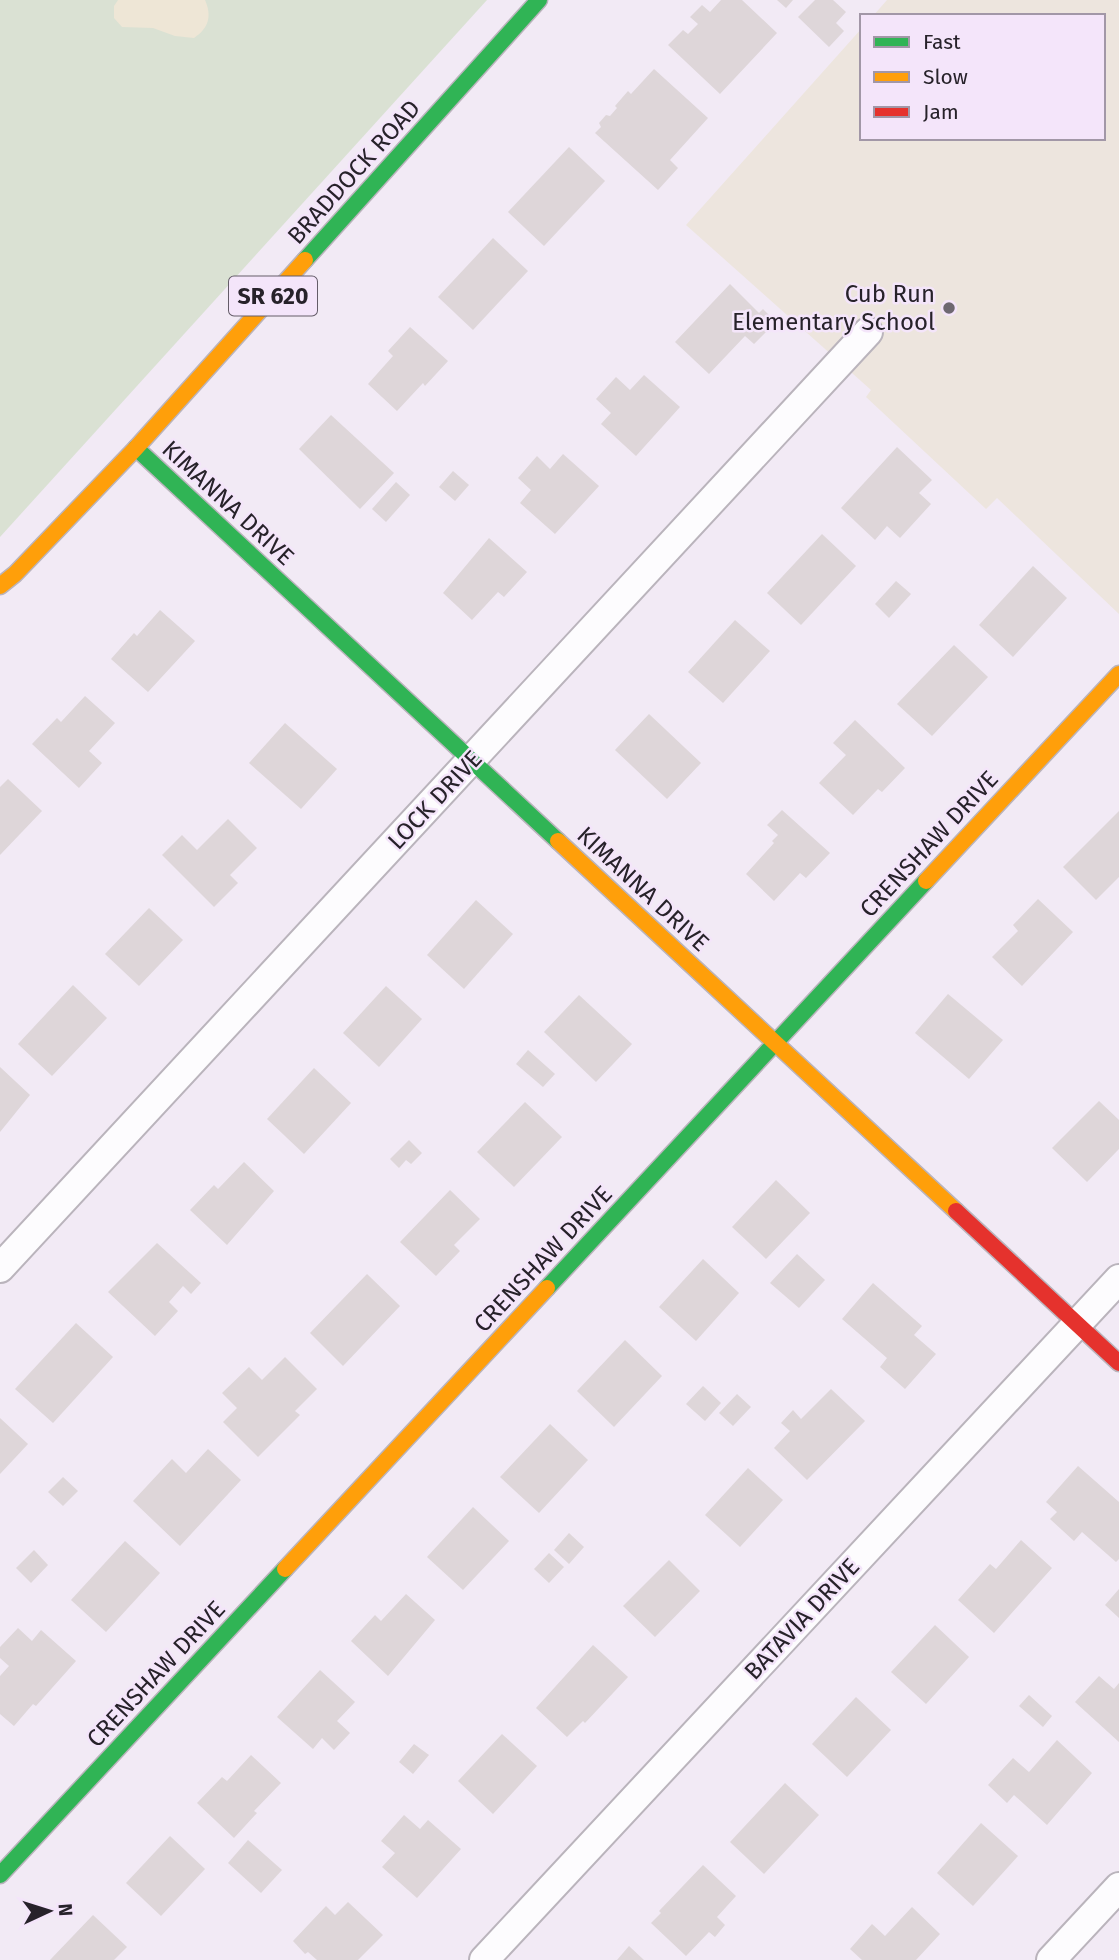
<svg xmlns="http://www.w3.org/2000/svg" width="1119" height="1960" font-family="'Fira Sans',sans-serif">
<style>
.education{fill:#ede5de}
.green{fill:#dae1d3}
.sand{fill:#eee6d6}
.building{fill:#ded6d9}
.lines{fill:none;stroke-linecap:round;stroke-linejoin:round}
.street-casing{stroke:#bab4bc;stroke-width:32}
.fast-casing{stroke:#bab4bc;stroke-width:19}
.slow-casing{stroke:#bab4bc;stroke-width:19}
.jam-casing{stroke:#bab4bc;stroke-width:19}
.street{stroke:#fdfcfe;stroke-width:28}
.fast{stroke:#30b455;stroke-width:16}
.slow{stroke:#ff9f0a;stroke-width:16}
.jam{stroke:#e5322d;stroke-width:16}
.poi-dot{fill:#6e6871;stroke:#f4e5fa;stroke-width:2.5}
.labels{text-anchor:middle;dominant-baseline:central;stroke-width:5;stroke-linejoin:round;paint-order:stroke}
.shield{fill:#f4e5fa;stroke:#645c68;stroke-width:2}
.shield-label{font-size:23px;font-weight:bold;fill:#27222a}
.street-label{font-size:24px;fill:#27222a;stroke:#f4e5fa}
.poi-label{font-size:24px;fill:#27222a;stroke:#f4e5fa;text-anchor:end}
</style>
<rect width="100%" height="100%" fill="#f2eaf5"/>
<!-- education -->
<polygon class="education" points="887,0 1119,0 1119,614 997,498 986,509 866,397 871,390 686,225 862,28 862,138 1103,138 1103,16 873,16"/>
<!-- green -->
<polygon class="green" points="0,0 487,0 0,537"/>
<!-- sand -->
<path class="sand" d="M118,0H205C212,16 209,28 194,38L175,36L153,28L122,27L114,18V6Z"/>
<!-- building -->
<g class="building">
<polygon points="721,0 742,0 777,33 720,94 668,45 683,30 688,34 698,24 690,17 702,5 710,12"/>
<polygon points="777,0 793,0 786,8"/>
<polygon points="815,0 833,0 846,12 836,23 844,31 829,47 798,17"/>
<polygon points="654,69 708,118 670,160 678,168 658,190 595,133 601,127 599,123 606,115 610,116 617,108 615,106 628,91 631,94"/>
<polygon points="569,147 605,181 544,246 508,212"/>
<polygon points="493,238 528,271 473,330 438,297"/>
<polygon points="730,284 759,313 763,309 776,322 754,344 745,336 709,374 675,342"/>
<polygon points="410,327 448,361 425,386 423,383 397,411 368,384 393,356 388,351"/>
<polygon points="644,375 680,407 636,456 601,424 611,413 596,399 616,377 630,390"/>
<polygon points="331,415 394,473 360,509 299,449"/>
<polygon points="897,447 932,480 919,493 931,504 900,538 887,526 875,540 841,508"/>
<polygon points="563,454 599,486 555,534 520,503 531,490 518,478 537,456 550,469"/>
<polygon points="453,471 469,485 455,501 439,487"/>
<polygon points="396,482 410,495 386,522 372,509"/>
<polygon points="822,534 856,566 801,625 767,593"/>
<polygon points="489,538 527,572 504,597 498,592 472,620 443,593"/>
<polygon points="1033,566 1067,598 1013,657 979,625"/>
<polygon points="896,581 911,594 889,618 875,604"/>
<polygon points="160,610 195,641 148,692 111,659 134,633 137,636"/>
<polygon points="735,620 770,651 723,703 688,672"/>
<polygon points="954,645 988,677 932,736 897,704"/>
<polygon points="85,696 115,723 89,751 102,763 79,788 32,744 57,718 61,722"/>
<polygon points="649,714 701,763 667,799 615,750"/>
<polygon points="855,720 905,768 882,792 878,789 853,815 819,783 846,755 833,743"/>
<polygon points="285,723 337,769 301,809 249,763"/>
<polygon points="8,779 42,811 0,855 0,787"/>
<polygon points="782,810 830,853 806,878 800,873 774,901 746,874 774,843 772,841 778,835 767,825"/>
<polygon points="1119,811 1119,877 1096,900 1063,867"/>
<polygon points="228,819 257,848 230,875 238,883 214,907 162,855 182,835 197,850"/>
<polygon points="1038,899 1073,932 1022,986 992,957 1018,931 1013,925"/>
<polygon points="476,900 513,934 464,989 427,955"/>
<polygon points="149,908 183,940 139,986 105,954"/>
<polygon points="73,985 107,1018 52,1076 18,1044"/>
<polygon points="386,986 422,1019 379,1067 343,1033"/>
<polygon points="948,994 1003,1040 969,1079 915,1033"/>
<polygon points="579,995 632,1044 596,1082 544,1032"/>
<polygon points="528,1050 555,1074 543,1087 516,1064"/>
<polygon points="0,1067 30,1095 0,1132"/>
<polygon points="314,1068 351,1103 304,1154 267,1119"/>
<polygon points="1099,1101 1119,1120 1119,1149 1087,1182 1052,1148"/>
<polygon points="525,1102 562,1137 514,1187 477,1152"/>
<polygon points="409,1140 422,1153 411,1164 406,1160 399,1168 390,1159"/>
<polygon points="244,1162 274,1191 227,1245 190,1210 214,1185 218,1189"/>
<polygon points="776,1180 810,1213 766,1259 732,1227"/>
<polygon points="450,1190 480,1219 454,1245 460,1251 436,1276 400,1242"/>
<polygon points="157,1243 201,1283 191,1294 183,1286 169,1302 178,1311 155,1336 108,1292"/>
<polygon points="797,1254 825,1280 799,1308 770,1283"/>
<polygon points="703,1259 739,1293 696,1341 659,1307"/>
<polygon points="367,1274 400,1306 343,1366 310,1333"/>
<polygon points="873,1283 922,1326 914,1335 936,1354 905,1389 880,1367 887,1358 842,1319"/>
<polygon points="76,1323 113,1357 53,1423 15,1389"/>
<polygon points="625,1340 662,1376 614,1427 577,1391"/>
<polygon points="285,1357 317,1389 295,1411 300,1415 258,1457 223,1422 237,1408 222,1393 249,1367 262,1380"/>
<polygon points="703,1386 721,1403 705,1421 686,1404"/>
<polygon points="831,1389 865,1421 807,1480 774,1448 790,1431 781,1423 793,1410 801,1419"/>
<polygon points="737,1394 751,1407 733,1426 719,1413"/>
<polygon points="0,1418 28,1444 0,1474"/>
<polygon points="550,1424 588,1460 539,1513 500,1477"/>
<polygon points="208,1449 241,1480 180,1546 133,1501 172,1459 186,1473"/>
<polygon points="1078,1466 1119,1502 1119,1559 1116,1562 1082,1532 1074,1541 1050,1519 1057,1512 1046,1502"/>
<polygon points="748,1468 783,1500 740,1547 705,1515"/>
<polygon points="63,1477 78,1491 63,1506 48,1492"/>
<polygon points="473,1507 509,1541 463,1590 427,1557"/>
<polygon points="569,1533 584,1547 569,1564 554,1550"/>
<polygon points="1021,1540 1052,1568 994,1633 958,1600 990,1564 996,1569"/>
<polygon points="125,1541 160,1573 106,1632 71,1600"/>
<polygon points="34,1550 48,1565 31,1583 16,1568"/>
<polygon points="549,1553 564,1567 549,1583 534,1569"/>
<polygon points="669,1560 700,1591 655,1637 623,1606"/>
<polygon points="1119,1589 1119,1618 1105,1605"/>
<polygon points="406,1594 435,1620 388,1676 351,1641 375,1615 381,1621"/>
<polygon points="935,1625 969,1657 926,1704 891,1672"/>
<polygon points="18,1628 32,1641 41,1630 76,1661 36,1706 33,1704 14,1726 0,1714 0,1676 9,1666 0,1658 0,1647"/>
<polygon points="593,1645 628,1677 585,1723 583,1721 567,1737 536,1708"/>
<polygon points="320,1670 355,1702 337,1721 350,1733 334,1750 322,1738 313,1749 277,1717"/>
<polygon points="1099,1676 1114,1689 1119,1683 1119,1742 1075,1702"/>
<polygon points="1029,1695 1052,1716 1043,1727 1019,1706"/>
<polygon points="856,1697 891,1730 847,1777 812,1744"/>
<polygon points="502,1734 537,1766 493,1814 458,1781"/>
<polygon points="1057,1740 1092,1773 1047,1825 1014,1795 1007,1803 988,1785 1013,1758 1029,1772"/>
<polygon points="414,1744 429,1755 413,1774 399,1762"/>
<polygon points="251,1755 281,1783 254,1811 257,1813 234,1838 197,1803 222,1777 227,1781"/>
<polygon points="785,1783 819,1815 764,1874 730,1842"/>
<polygon points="404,1815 420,1829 428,1820 461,1849 417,1898 382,1867 395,1853 381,1841"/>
<polygon points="981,1823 1018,1856 973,1906 937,1873"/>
<polygon points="170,1836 205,1869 161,1916 126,1883"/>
<polygon points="248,1840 282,1870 261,1893 228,1863"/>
<polygon points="703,1865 736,1896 717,1917 725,1925 715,1937 709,1932 686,1956 651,1923 661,1913 659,1911"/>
<polygon points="348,1902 383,1935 358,1960 317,1960 308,1952 305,1954 293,1941 326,1906 335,1915"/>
<polygon points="912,1907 940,1934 916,1960 862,1960 850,1949 872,1924 885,1936"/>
<polygon points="93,1915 127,1947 114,1960 50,1960"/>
<polygon points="629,1946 644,1960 617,1960"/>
</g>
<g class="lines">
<!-- street casing -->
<g class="street-casing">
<g id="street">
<polyline points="0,1268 868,332"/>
<polyline points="484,1960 1119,1279"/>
<polyline points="1051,1960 1119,1887"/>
</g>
</g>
<!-- fast casing -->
<g class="fast-casing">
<g id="fast">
<polyline points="305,260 539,0"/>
<polyline points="136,448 558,841"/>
<polyline points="547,1288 926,881"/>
<polyline points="0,1875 285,1569"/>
</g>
</g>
<!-- slow casing -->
<g class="slow-casing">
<g id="slow">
<polyline points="0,586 15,574 136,448 305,260"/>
<polyline points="558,841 956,1211"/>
<polyline points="926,881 1119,674"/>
<polyline points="285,1569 547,1288"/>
</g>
</g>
<!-- jam casing -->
<g class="jam-casing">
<polyline id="jam" points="956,1211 1119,1363"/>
</g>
<!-- street -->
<use href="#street" class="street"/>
<!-- fast -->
<use href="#fast" class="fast"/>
<!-- slow -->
<use href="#slow" class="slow"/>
<!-- jam -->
<use href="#jam" class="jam"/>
</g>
<!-- markers -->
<circle class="poi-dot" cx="949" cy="308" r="7"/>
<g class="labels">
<!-- shield labels -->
<rect class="shield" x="229" y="276.5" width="88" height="39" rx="5"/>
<g class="shield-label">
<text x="273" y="296">SR 620</text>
</g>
<!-- street labels -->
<g class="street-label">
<text transform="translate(354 172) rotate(-48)">BRADDOCK ROAD</text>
<text transform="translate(228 503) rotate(43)">KIMANNA DRIVE</text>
<text transform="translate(435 800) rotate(-47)">LOCK DRIVE</text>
<text transform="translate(929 844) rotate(-47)">CRENSHAW DRIVE</text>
<text transform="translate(643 889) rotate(43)">KIMANNA DRIVE</text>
<text transform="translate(543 1259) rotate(-47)">CRENSHAW DRIVE</text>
<text transform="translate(802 1619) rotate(-47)">BATAVIA DRIVE</text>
<text transform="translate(156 1674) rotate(-47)">CRENSHAW DRIVE</text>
</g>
<!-- poi labels -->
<g class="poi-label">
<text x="935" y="294">Cub Run<tspan x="935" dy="28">Elementary School</tspan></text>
</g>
</g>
<!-- legend -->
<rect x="860" y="14" width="245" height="126" fill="#f4e5fa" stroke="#a297a7" stroke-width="2"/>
<rect x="874" y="37" width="35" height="10" fill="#30b455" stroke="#a297a7" stroke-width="2"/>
<text x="923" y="49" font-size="21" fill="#27222a">Fast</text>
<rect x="874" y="72" width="35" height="10" fill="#ff9f0a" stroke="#a297a7" stroke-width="2"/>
<text x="923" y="84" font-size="21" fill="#27222a">Slow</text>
<rect x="874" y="107" width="35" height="10" fill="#e5322d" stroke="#a297a7" stroke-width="2"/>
<text x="923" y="119" font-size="21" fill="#27222a">Jam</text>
<!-- north arrow -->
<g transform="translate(49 1911) rotate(86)" stroke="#f4e5fa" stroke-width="5" paint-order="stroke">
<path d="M0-5L12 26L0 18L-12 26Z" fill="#27222a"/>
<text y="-10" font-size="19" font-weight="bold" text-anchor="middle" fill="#27222a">N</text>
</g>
</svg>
